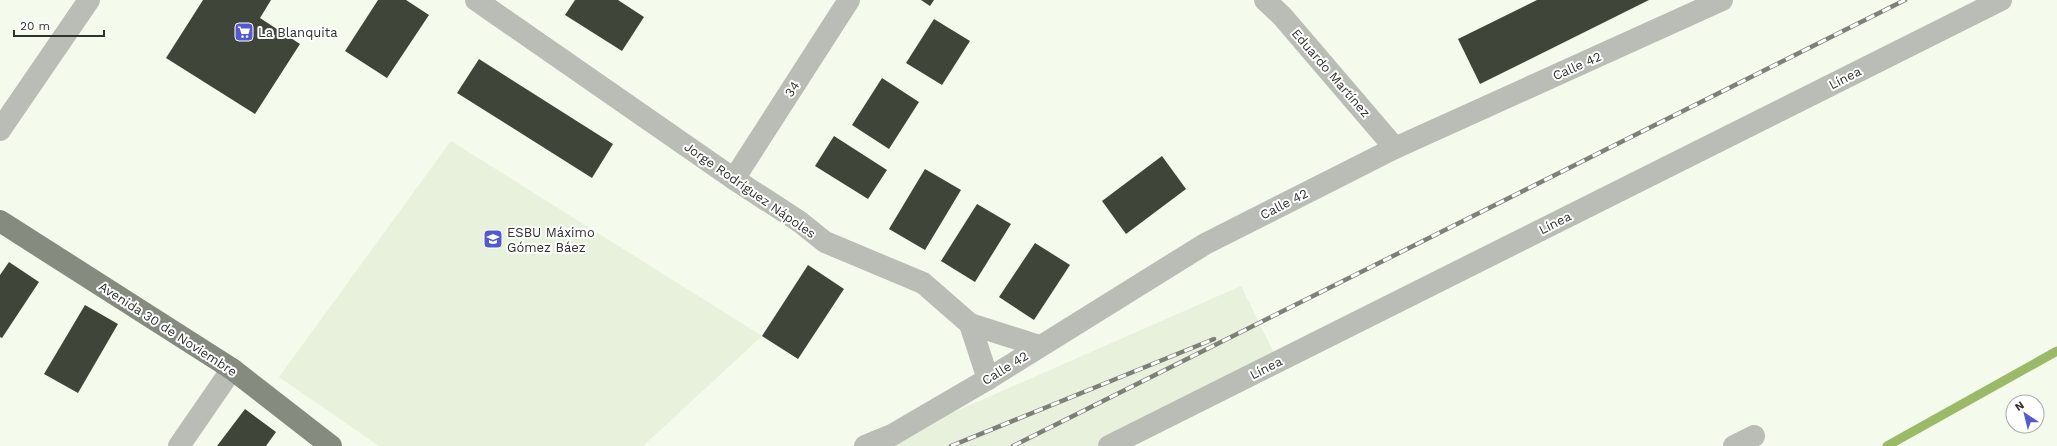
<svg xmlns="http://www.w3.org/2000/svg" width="2057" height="446" font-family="'Work Sans',sans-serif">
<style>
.built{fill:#e8f1db}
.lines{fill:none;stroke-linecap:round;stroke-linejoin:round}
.stream{stroke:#9bba67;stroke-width:9}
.building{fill:#404539}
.minor{stroke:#babcb6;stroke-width:22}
.major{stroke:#868b80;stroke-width:22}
.rail-casing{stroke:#7d8078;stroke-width:4.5}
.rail{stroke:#fff;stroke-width:3;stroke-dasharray:9;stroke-linecap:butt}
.labels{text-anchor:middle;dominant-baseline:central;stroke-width:4;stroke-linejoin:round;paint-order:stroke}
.poi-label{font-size:13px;fill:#30322d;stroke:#fff;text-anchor:start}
.street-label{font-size:13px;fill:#30322d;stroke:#fff}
</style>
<rect width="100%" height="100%" fill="#f4faec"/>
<!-- built -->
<g class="built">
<polygon points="451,141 762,336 643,446 379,446 279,377"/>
<polygon points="1241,286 1276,357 1100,446 877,446"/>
</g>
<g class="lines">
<!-- stream -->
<polyline class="stream" points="1887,446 2057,351"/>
</g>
<!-- building -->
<g class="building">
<polygon points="203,0 271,0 260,18 300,44 255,114 166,58"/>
<polygon points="378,0 406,0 429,15 387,78 345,51"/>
<polygon points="575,0 618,0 644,17 622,51 565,15"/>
<polygon points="921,0 934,0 930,6"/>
<polygon points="1537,0 1649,0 1480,84 1458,39"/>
<polygon points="934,19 970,41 942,85 906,63"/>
<polygon points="479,59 613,144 592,178 457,93"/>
<polygon points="882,78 919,102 889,149 852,125"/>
<polygon points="834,136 887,170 868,199 815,166"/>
<polygon points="1162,156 1186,189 1126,234 1102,201"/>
<polygon points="925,169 961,190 925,250 889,229"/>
<polygon points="977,204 1011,224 975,282 941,261"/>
<polygon points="1035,243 1070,265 1034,320 999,297"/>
<polygon points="9,262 39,282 2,338 0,337 0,275"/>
<polygon points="808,265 844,289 798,359 762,336"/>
<polygon points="85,305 118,324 78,393 44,374"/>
<polygon points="245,409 276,432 266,446 217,446"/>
</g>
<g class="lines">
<!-- minor -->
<g class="minor">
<polyline points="476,0 734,179 800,222 825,242 923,283 970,324 1039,346"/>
<polyline points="1265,0 1282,16 1395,148"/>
<polyline points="0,130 89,0"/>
<polyline points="734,179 849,0"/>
<polyline points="970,324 988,379"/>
<polyline points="179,446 232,369"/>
<polyline points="865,446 892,435 988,379 1205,244 1395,148 1722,0"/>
<polyline points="1109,446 2001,0"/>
<polyline points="1734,446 1754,436"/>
</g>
<!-- major -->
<polyline class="major" points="0,221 232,369 331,446"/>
<!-- rail casing -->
<g class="rail-casing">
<g id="rail">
<polyline points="951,446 1214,339"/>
<polyline points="1013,446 1905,0"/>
</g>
</g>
<!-- rail -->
<use href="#rail" class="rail"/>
</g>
<!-- icons -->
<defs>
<g id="supermarket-square" transform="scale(1)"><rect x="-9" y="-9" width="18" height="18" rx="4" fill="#535ad0" stroke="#fff"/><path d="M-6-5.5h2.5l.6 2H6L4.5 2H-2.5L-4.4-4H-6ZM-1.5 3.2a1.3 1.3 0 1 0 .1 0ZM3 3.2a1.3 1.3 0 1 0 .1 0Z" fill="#fff"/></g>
<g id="school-square" transform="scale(1)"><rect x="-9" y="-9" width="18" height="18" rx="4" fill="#535ad0" stroke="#fff"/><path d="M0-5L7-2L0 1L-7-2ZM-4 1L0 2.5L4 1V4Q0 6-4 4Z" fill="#fff"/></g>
</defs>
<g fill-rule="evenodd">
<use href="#supermarket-square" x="244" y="32"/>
<use href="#school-square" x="493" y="239"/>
</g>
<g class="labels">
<!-- poi labels -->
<g class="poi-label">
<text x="258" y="32">La Blanquita</text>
<text x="507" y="232">ESBU Máximo<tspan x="507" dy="15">Gómez Báez</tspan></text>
</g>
<!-- street labels -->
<g class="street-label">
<text transform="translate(1577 66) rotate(-24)">Calle 42</text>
<text transform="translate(1331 73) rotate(49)">Eduardo Martínez</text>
<text transform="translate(1845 78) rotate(-27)">Línea</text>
<text transform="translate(792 89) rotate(-57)">34</text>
<text transform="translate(750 190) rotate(35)">Jorge Rodríguez Nápoles</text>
<text transform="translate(1284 204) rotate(-27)">Calle 42</text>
<text transform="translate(1555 223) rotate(-27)">Línea</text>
<text transform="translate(168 329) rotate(33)">Avenida 30 de Noviembre</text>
<text transform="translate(1005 368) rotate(-32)">Calle 42</text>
<text transform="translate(1266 368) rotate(-27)">Línea</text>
</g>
</g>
<!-- north arrow -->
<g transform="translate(2025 414) rotate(325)"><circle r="19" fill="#ffffff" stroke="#acadab"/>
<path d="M0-3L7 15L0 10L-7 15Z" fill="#535ad0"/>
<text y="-6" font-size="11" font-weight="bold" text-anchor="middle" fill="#30322d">N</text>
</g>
<!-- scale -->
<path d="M14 30v6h90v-6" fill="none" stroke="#30322d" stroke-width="2"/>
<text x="20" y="30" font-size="12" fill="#30322d" stroke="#ffffff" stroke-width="3" paint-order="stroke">20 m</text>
</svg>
